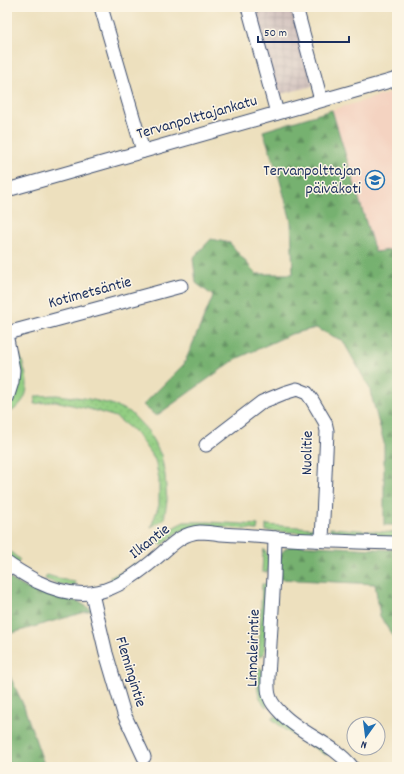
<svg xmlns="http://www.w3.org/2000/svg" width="404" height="774" font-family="Dekko,sans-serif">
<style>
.built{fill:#f4d3c1}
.industrial{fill:url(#industrial-grid)}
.grass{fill:#93ce82;stroke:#577e70}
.forest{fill:url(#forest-firs);stroke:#487067}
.park{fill:url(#park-dots);stroke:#577e70}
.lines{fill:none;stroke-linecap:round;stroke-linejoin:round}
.minor-casing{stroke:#3a4a6c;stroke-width:15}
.minor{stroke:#fff;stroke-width:13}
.labels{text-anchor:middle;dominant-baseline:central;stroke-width:3;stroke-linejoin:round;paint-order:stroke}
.street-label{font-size:16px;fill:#1b2f5e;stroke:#fcf5e5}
.poi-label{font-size:16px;fill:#1b2f5e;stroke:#fcf5e5;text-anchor:end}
</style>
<defs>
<pattern id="industrial-grid" width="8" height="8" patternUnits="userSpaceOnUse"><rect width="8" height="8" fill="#d0c0bc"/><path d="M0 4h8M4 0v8" fill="none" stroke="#b2a5a4"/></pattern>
<pattern id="forest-firs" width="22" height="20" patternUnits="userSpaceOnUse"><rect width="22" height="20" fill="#76b170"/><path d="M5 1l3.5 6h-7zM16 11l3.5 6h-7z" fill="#60905f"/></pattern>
<pattern id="park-dots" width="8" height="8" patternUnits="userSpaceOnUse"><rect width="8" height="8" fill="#93ce82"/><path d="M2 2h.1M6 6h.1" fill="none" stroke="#7eb173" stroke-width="1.8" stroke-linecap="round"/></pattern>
</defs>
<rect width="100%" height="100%" fill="#fcf5e5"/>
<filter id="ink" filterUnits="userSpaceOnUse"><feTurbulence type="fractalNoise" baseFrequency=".025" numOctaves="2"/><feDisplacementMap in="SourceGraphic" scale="8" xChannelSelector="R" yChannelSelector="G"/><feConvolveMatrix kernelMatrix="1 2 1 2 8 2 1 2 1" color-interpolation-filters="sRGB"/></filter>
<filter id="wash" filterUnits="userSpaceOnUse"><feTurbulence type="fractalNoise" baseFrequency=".012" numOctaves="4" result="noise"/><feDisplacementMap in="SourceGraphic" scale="16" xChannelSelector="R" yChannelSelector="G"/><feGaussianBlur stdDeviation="0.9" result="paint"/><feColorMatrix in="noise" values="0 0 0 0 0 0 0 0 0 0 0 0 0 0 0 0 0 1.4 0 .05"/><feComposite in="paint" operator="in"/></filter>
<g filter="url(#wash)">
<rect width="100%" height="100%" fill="#ede0be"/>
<!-- built -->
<polygon class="built" points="397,91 397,249 375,253 332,110"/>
<!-- industrial -->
<polygon class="industrial" points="254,7 291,7 313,86 277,95"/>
<!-- grass -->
<g class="grass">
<path d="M16,355H20C25,371 33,390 20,404C17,408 13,410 10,413L7,411C8,406 12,402 15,397C22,384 18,369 16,355Z"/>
<polygon points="184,522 208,522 258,525 257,530 207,526 186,529 178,532 162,545 155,541 176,526"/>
<polygon points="266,525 314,528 314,533 266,531"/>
<polygon points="330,528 397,533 397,538 331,535"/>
<polygon points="7,548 12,553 20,560 17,563 7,556"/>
<path d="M264,549C269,555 269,565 268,572H262L263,554Z"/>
<polygon points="135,563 138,565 126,574 112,581 110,577 124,571"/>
<polygon points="47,575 60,579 75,582 75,586 58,584 45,579"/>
<polygon points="262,584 268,584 264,654 259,657"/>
<path d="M259,667L262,669L269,702L266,707C255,694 257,682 259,667Z"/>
<polygon points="277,716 328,751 326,755 285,730 271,718"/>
</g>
<!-- forest -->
<g class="forest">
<polygon points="332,110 375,252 397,249 397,525 384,525 384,443 369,387 343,341 316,328 291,334 236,359 156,416 143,405 184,364 213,296 196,283 193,258 211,239 230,243 256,274 293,274 291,221 279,177 263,131"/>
<path d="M293,545L397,550V643L380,616L375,584L278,579C279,564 276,550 293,545Z"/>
<polygon points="7,577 28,589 79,602 92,610 9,634 7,631"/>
<polygon points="7,670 23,704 45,767 7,767"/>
</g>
<!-- park -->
<polygon class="park" points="56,395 84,398 111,404 130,412 148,431 161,455 165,475 167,501 164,519 151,527 159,505 159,479 155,460 136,433 116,417 89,409 55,401 34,404 36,396"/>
</g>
<g filter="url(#ink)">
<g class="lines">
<!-- minor casing -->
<g class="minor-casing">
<g id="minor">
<polyline points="101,7 143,151"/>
<polyline points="248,7 277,113"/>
<polyline points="296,7 321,100"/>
<polyline points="7,190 397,79"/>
<polyline points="7,333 181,286"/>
<polyline points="7,339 13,370 12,382 7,398"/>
<polyline points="206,445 262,402 284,393 297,389 307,393 312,400 325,422 327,431 322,540"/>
<path d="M275,538L274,576L268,677C268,684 267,691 270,698C272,704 277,709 281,713C302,735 333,743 352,767"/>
<path d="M7,563C16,570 27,576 38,582C85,605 116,592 154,560C168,549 180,533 200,532C207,532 214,533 221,534C239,535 257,536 276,538C316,541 357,542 397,543"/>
<polyline points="92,594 106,653 124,714 144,757"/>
</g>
</g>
<!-- minor -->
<use href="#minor" class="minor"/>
</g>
</g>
<!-- icons -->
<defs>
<g id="school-ring" transform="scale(1)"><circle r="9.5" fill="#fcf5e5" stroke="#1f6fb2" stroke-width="1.5"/><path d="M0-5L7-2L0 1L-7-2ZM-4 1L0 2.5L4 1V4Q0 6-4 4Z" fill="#1f6fb2"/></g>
</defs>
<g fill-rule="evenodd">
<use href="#school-ring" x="375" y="180"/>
</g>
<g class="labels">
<!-- street labels -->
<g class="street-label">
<text transform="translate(197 118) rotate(-16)">Tervanpolttajankatu</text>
<text transform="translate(90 293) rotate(-15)">Kotimetsäntie</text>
<text transform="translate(308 453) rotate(-89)">Nuolitie</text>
<text transform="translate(150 542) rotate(-38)">Ilkantie</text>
<text transform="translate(254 648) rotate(-88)">Linnaleirintie</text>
<text transform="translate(130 672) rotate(73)">Flemingintie</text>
</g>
<!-- poi labels -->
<g class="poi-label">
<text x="361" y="171">Tervanpolttajan<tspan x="361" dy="18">päiväkoti</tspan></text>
</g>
</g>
<!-- margin -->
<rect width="404" height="774" fill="none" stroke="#fcf5e5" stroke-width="24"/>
<!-- north arrow -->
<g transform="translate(366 736) rotate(194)"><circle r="19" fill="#fcf5e5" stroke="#a2a6af"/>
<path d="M0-3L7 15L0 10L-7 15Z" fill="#1f6fb2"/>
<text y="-6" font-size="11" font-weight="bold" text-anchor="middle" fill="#1b2f5e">N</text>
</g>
<!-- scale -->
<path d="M258 36v6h91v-6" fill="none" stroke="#1b2f5e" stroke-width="2"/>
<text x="264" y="36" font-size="12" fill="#1b2f5e" stroke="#fcf5e5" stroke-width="3" paint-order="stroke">50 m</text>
</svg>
